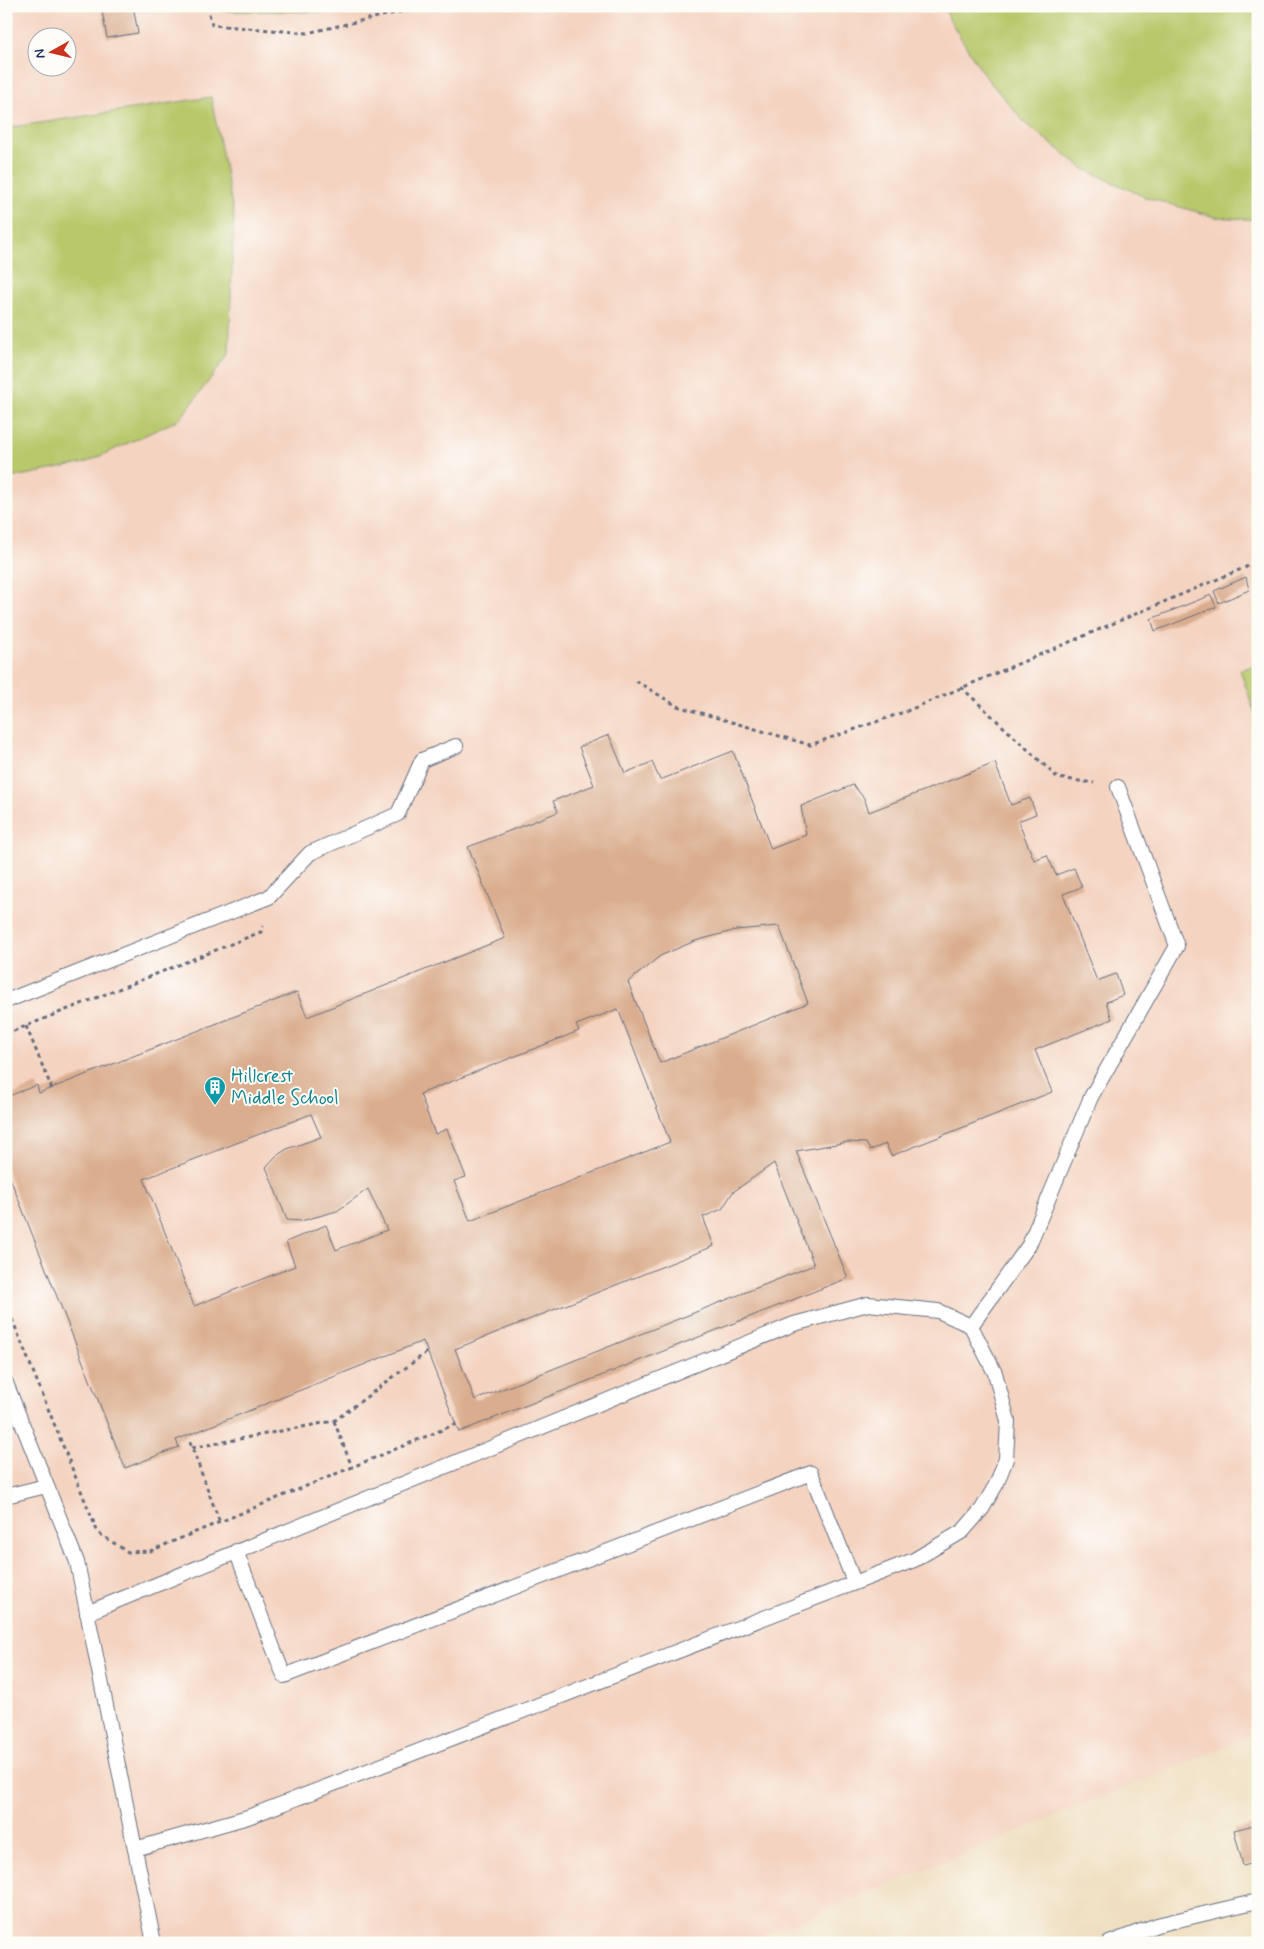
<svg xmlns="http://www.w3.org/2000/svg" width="1264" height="1949" font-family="Mynerve,sans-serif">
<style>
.built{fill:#f4d3c0;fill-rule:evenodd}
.green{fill:#b8c86b;stroke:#6a7c64}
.building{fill:#daad8e;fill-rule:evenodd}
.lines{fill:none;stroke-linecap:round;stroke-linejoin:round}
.service-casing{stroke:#656d80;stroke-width:16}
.path{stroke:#656d80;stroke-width:3;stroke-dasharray:4 4;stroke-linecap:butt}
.service{stroke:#fff;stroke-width:14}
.labels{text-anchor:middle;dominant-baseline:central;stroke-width:4;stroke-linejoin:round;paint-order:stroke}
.culture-label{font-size:19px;fill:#0d838f;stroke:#fdfcf7;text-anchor:start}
</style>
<rect width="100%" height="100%" fill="#fdfcf7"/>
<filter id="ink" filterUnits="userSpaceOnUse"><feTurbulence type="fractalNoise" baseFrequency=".02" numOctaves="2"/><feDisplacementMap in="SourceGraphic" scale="10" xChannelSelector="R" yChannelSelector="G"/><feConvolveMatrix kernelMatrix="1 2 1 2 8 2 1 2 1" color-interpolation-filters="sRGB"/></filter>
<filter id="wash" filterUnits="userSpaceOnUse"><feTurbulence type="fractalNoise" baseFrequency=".0096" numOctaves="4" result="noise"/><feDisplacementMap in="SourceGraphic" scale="20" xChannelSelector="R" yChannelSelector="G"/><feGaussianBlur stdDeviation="1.12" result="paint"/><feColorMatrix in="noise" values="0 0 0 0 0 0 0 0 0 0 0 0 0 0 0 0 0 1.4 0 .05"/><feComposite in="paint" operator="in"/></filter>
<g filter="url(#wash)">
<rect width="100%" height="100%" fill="#efdfc0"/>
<!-- built -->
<path class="built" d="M6,6H1258V1733L746,1943H6ZM38,38H68V68H38Z"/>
<!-- green -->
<g class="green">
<polygon points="221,6 373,6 354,12 222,11"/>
<polygon points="945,6 1258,6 1258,220 1215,217 1145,197 1084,169 1026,124 984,75 949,19"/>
<polygon points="211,97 234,215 229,354 180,419 85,463 15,477 6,476 6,128"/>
<polygon points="1258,664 1258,722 1240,670"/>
</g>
<g id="blocks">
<!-- building -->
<g class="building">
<polygon points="101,6 133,6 138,33 107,38"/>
<polygon points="1246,577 1249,590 1219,603 1214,591"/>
<polygon points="1211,595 1216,607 1155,631 1151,619"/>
<path d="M609,735L625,773L652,762L660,780L733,751L771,849L806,835L801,806L853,785L864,798L869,812L995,763L1011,805L1030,798L1036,814L1018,821L1034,860L1047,855L1056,875L1074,868L1082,887L1063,894L1097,981L1116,974L1123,995L1106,1002L1112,1019L1035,1050L1052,1092L891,1156L886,1144L870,1150L866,1143L848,1142L796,1151L848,1278L459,1432L423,1341L176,1440L179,1447L125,1468L6,1168V1097L37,1085L39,1093L297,992L307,1017L505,938L468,847L558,812L553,801L594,785L579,747ZM779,926L808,1003L660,1063L628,982L660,956L695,941L736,930ZM618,1009L670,1142L470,1221L454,1181L466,1177L447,1129L435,1134L420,1094L579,1031L576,1025ZM311,1114L321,1137L287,1149L276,1156L266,1167L287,1220L301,1221L337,1211L368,1189L387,1230L336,1250L326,1225L286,1242L295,1266L194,1306L144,1179ZM774,1163L814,1265L475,1400L455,1349L714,1246L703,1217L722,1209L733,1192Z"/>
<polygon points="1258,1824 1258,1862 1243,1866 1234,1830"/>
</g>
</g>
</g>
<g filter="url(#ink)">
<use href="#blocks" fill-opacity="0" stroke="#656d80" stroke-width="1"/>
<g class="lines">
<!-- service casing -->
<g class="service-casing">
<g id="service">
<polyline points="6,1001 269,897 310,853 398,814 422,760 456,746"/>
<polyline points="971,1326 1029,1245 1091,1097 1177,946 1118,787"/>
<polyline points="6,1383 77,1562 154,1943"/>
<polyline points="6,1496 46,1486"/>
<polyline points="236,1551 284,1676 811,1473 854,1582"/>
<polyline points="87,1613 794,1324 868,1304 938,1311 971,1326 995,1373 1008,1421 1006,1459 997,1483 982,1509 963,1531 914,1560 248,1817 135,1849"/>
<polyline points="1109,1943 1157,1925 1258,1901"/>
</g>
</g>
<!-- path -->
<g class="path">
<polyline points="207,6 212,25 307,33 426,6"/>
<polyline points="636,681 677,706 810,745 907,711 1258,562"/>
<polyline points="961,687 1058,778 1094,783"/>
<polyline points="26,1026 52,1089"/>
<polyline points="6,1034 261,932 263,926"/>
<polyline points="6,1304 98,1533 128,1552 150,1551 456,1424"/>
<polyline points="334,1421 352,1467"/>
<polyline points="190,1442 220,1523"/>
<polyline points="192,1448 334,1421 427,1352"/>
</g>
<!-- service -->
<use href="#service" class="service"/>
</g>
</g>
<!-- icons -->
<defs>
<g id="building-pin" transform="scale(1.125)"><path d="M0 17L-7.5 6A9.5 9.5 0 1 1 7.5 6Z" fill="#0f9aa8" stroke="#fdfcf7"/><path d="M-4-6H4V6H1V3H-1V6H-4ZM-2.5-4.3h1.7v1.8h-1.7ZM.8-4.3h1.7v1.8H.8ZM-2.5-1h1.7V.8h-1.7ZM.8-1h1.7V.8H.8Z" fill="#fff"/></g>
</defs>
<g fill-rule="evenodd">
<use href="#building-pin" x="215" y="1087"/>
</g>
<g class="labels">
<!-- culture labels -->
<g class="culture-label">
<text x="231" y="1076">Hillcrest<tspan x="231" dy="22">Middle School</tspan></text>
</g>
</g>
<!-- margin -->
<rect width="1264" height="1949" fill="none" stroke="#fdfcf7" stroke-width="25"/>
<!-- north arrow -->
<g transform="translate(52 52) rotate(262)"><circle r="24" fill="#fdfcf7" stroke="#a3aaba"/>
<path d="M0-4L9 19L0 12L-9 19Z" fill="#c8321e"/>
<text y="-8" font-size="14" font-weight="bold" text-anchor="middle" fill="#1b2f5e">N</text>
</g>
</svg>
